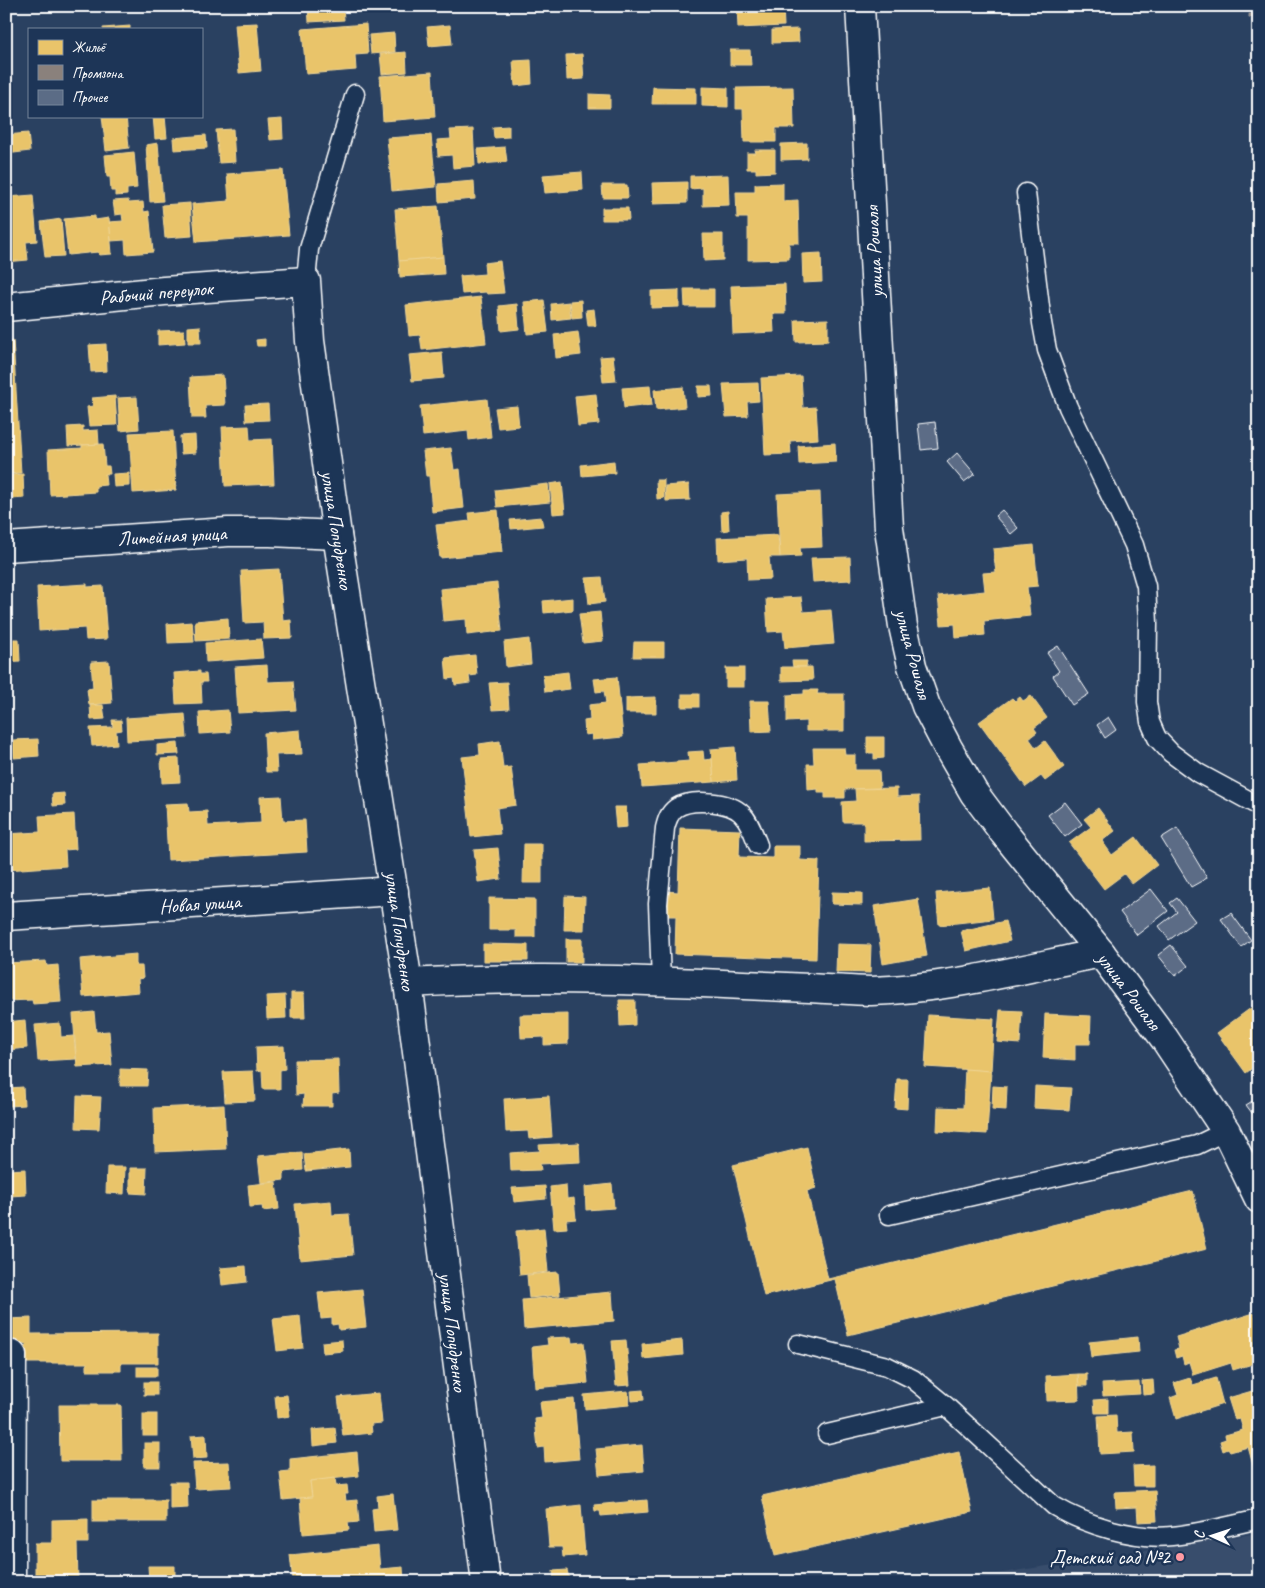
<svg xmlns="http://www.w3.org/2000/svg" width="1265" height="1588" font-family="Caveat,sans-serif">
<style>
.built{fill:#394e6c}
.homes{fill:#e9c46a;stroke:#f0d697}
.industry{fill:#8a817c;stroke:#ada7a3}
.building{fill:#5b6c86;stroke:#fff}
.lines{fill:none;stroke-linecap:round;stroke-linejoin:round}
.lane-casing{stroke:#fff;stroke-width:21}
.street-casing{stroke:#fff;stroke-width:31}
.secondary-casing{stroke:#fff;stroke-width:31}
.lane{stroke:#1d3557;stroke-width:18}
.street{stroke:#1d3557;stroke-width:28}
.secondary{stroke:#1d3557;stroke-width:28}
.poi-dot{fill:#ff9aa2;stroke:#1d3557;stroke-width:2}
.labels{text-anchor:middle;dominant-baseline:central;stroke-width:5;stroke-linejoin:round;paint-order:stroke}
.street-label{font-size:20px;fill:#fff;stroke:#1d3557}
.poi-label{font-size:20px;fill:#fff;stroke:#1d3557;text-anchor:end}
</style>
<rect width="100%" height="100%" fill="#2a4161"/>
<filter id="ink" filterUnits="userSpaceOnUse"><feTurbulence type="fractalNoise" baseFrequency=".02" numOctaves="2"/><feDisplacementMap in="SourceGraphic" scale="10" xChannelSelector="R" yChannelSelector="G"/><feConvolveMatrix kernelMatrix="1 2 1 2 8 2 1 2 1" color-interpolation-filters="sRGB"/></filter>
<g filter="url(#ink)">
<!-- built -->
<polygon class="built" points="1259,1533 1259,1582 945,1582"/>
<!-- homes -->
<g class="homes">
<polygon points="308,6 343,6 344,20 309,22"/>
<polygon points="737,6 783,6 784,26 738,28"/>
<polygon points="257,23 261,71 239,73 235,24"/>
<polygon points="366,24 368,54 355,55 356,70 306,74 302,29"/>
<polygon points="450,25 452,44 429,46 427,27"/>
<polygon points="130,26 130,29 103,29 103,28"/>
<polygon points="798,29 799,42 772,43 772,30"/>
<polygon points="394,33 395,52 371,54 369,35"/>
<polygon points="730,50 750,50 751,65 730,65"/>
<polygon points="406,52 407,72 382,74 380,54"/>
<polygon points="582,54 584,79 567,80 566,55"/>
<polygon points="531,60 532,84 515,86 513,61"/>
<polygon points="432,72 435,117 383,121 380,76"/>
<polygon points="653,87 696,88 696,104 652,104"/>
<polygon points="702,87 728,88 728,107 702,106"/>
<polygon points="793,87 794,128 776,128 776,142 744,142 743,109 736,109 736,88"/>
<polygon points="589,94 610,95 610,108 589,108"/>
<polygon points="102,116 126,116 129,148 106,151"/>
<polygon points="153,116 165,116 167,138 155,139"/>
<polygon points="282,119 283,139 270,140 268,120"/>
<polygon points="509,126 509,137 494,138 493,127"/>
<polygon points="233,129 235,162 219,163 216,130"/>
<polygon points="473,129 475,166 453,168 452,155 438,156 437,140 451,139 450,130"/>
<polygon points="28,133 30,151 6,154 6,135"/>
<polygon points="206,135 207,148 174,150 173,138"/>
<polygon points="431,135 436,187 392,191 387,138"/>
<polygon points="158,143 163,201 150,202 146,145"/>
<polygon points="807,143 807,159 781,160 781,144"/>
<polygon points="505,147 507,162 479,164 478,149"/>
<polygon points="755,150 775,150 775,172 756,173 756,169 747,169 747,153 756,153"/>
<polygon points="134,152 137,188 127,189 127,195 115,196 115,191 111,191 110,177 107,177 105,155"/>
<polygon points="283,170 289,235 196,242 192,204 229,201 227,174"/>
<polygon points="582,172 583,190 545,193 543,175"/>
<polygon points="728,175 729,205 703,206 703,188 690,189 690,176"/>
<polygon points="474,181 475,199 439,202 438,184"/>
<polygon points="687,182 687,203 653,204 652,183"/>
<polygon points="783,183 783,201 798,200 799,243 789,243 789,259 748,260 748,218 737,218 736,192 755,192 755,184"/>
<polygon points="602,185 627,185 628,198 603,198"/>
<polygon points="33,195 37,241 26,242 28,260 6,262 6,208 9,208 8,197"/>
<polygon points="128,200 129,203 143,202 144,212 149,211 153,252 126,254 125,240 111,241 109,222 123,221 122,214 115,215 113,201"/>
<polygon points="190,203 192,236 165,238 162,205"/>
<polygon points="438,206 443,257 399,261 395,209"/>
<polygon points="602,208 628,208 629,220 602,220"/>
<polygon points="95,216 95,220 109,218 112,254 99,255 98,252 68,255 64,219"/>
<polygon points="61,219 64,256 45,257 41,222"/>
<polygon points="703,234 723,234 723,260 704,261"/>
<polygon points="821,253 822,282 803,283 802,254"/>
<polygon points="443,257 444,274 400,277 399,261"/>
<polygon points="500,261 504,293 487,294 486,292 462,294 460,276 485,274 484,263"/>
<polygon points="785,284 786,314 773,314 774,332 733,334 731,286"/>
<polygon points="684,289 714,289 714,307 685,307"/>
<polygon points="679,290 679,307 651,308 651,291"/>
<polygon points="481,297 486,343 422,350 420,335 409,336 406,305"/>
<polygon points="544,300 548,332 527,334 524,302"/>
<polygon points="581,300 582,317 572,318 570,301"/>
<polygon points="569,302 571,318 552,320 551,304"/>
<polygon points="517,304 519,329 501,331 499,306"/>
<polygon points="594,309 596,326 588,326 586,310"/>
<polygon points="828,319 828,341 796,342 795,320"/>
<polygon points="200,326 201,343 188,343 188,327"/>
<polygon points="184,330 185,343 158,345 158,331"/>
<polygon points="578,332 581,355 556,358 554,335"/>
<polygon points="265,339 265,346 257,346 256,340"/>
<polygon points="13,340 21,473 6,474 6,341"/>
<polygon points="106,344 107,371 91,372 89,345"/>
<polygon points="442,352 444,378 412,381 409,355"/>
<polygon points="613,356 616,381 603,382 600,357"/>
<polygon points="223,375 225,405 205,406 206,418 192,418 190,377"/>
<polygon points="801,376 803,408 816,407 818,439 790,441 791,454 765,455 761,378"/>
<polygon points="758,383 759,401 747,402 748,416 726,417 723,384"/>
<polygon points="650,386 652,405 624,408 622,388"/>
<polygon points="698,386 711,386 712,396 698,397"/>
<polygon points="683,387 685,407 656,410 654,390"/>
<polygon points="596,394 599,424 578,426 575,396"/>
<polygon points="115,396 117,425 89,426 87,407 93,406 92,398"/>
<polygon points="137,397 139,429 120,431 118,398"/>
<polygon points="487,399 491,437 469,440 468,431 423,436 420,406"/>
<polygon points="268,404 269,420 246,421 245,405"/>
<polygon points="517,406 519,426 498,428 495,408"/>
<polygon points="83,426 83,431 98,430 99,444 68,446 67,427"/>
<polygon points="249,426 250,440 272,439 274,484 225,486 222,427"/>
<polygon points="173,431 176,490 133,493 129,433"/>
<polygon points="195,435 196,453 181,454 180,436"/>
<polygon points="835,443 836,462 799,464 798,446"/>
<polygon points="103,444 105,466 109,466 110,474 105,474 106,485 96,486 96,492 50,495 48,450 82,448 82,445"/>
<polygon points="451,448 454,470 460,469 464,508 432,512 429,476 426,476 423,451"/>
<polygon points="614,461 615,473 582,476 581,465"/>
<polygon points="129,473 129,486 114,487 113,474"/>
<polygon points="23,474 24,498 12,499 10,475"/>
<polygon points="656,480 664,480 664,498 657,499"/>
<polygon points="562,482 565,513 553,514 550,484"/>
<polygon points="548,484 550,502 497,507 495,490"/>
<polygon points="689,484 690,500 666,501 665,486"/>
<polygon points="820,492 822,547 800,548 801,556 780,557 777,494"/>
<polygon points="498,510 502,552 440,558 436,525 470,521 469,513"/>
<polygon points="728,511 729,530 722,531 721,512"/>
<polygon points="541,517 543,526 511,529 510,520"/>
<polygon points="778,535 780,557 769,557 771,579 748,580 747,558 718,560 717,538"/>
<polygon points="1034,545 1038,586 1027,587 1030,616 984,621 985,635 956,638 955,624 941,625 938,596 985,591 983,573 996,572 993,549"/>
<polygon points="850,557 851,580 813,582 811,558"/>
<polygon points="279,569 283,621 291,620 292,638 264,639 263,622 244,623 241,571"/>
<polygon points="602,577 605,602 589,604 586,578"/>
<polygon points="497,583 502,631 467,635 466,619 443,621 440,589"/>
<polygon points="87,584 87,587 103,586 107,639 86,640 85,628 39,631 37,587"/>
<polygon points="801,597 803,612 831,610 834,644 785,648 783,631 768,632 766,599"/>
<polygon points="573,598 573,610 544,613 543,601"/>
<polygon points="6,603 8,603 10,632 6,632"/>
<polygon points="600,612 603,641 583,643 579,614"/>
<polygon points="228,618 229,639 196,641 195,621"/>
<polygon points="192,622 194,642 168,643 167,624"/>
<polygon points="6,639 19,639 20,661 6,662"/>
<polygon points="261,639 263,658 206,662 205,643"/>
<polygon points="529,639 531,664 506,667 504,642"/>
<polygon points="634,642 664,642 664,657 633,657"/>
<polygon points="475,655 477,675 469,676 470,683 455,685 454,678 447,679 445,658"/>
<polygon points="109,661 112,703 89,705 87,689 93,688 91,662"/>
<polygon points="792,661 807,661 806,667 793,667"/>
<polygon points="267,665 268,682 293,681 296,710 238,713 235,667"/>
<polygon points="781,667 812,667 813,680 781,681"/>
<rect x="726" y="668" width="18" height="19"/>
<polygon points="200,671 200,674 206,674 207,682 201,682 202,703 176,704 174,673"/>
<polygon points="568,672 570,689 545,692 543,675"/>
<polygon points="617,677 623,737 592,740 592,734 585,735 584,721 590,720 589,705 606,703 604,691 596,692 594,679"/>
<polygon points="507,682 509,709 492,710 489,683"/>
<polygon points="804,690 818,690 817,694 844,694 844,731 806,731 806,721 787,722 787,695 804,694"/>
<rect x="682" y="694" width="17" height="13"/>
<polygon points="1031,696 1047,718 1034,728 1037,732 1029,738 1036,748 1045,741 1064,767 1045,781 1041,776 1026,787 979,722 1012,698 1015,701 1020,697 1023,701"/>
<polygon points="656,697 656,713 626,713 626,698"/>
<polygon points="750,701 769,701 771,731 751,732"/>
<polygon points="90,705 103,705 105,719 91,720"/>
<polygon points="228,710 230,732 200,734 199,712"/>
<polygon points="185,714 187,738 127,741 126,718"/>
<polygon points="112,720 121,720 122,730 116,731 117,744 92,746 90,728 113,727"/>
<polygon points="300,730 302,754 276,755 277,772 266,772 264,733"/>
<polygon points="867,737 884,737 884,758 874,759 874,753 867,753"/>
<polygon points="38,739 39,756 14,758 13,740"/>
<polygon points="500,741 503,768 511,767 516,805 497,808 500,834 471,837 462,757 480,755 479,744"/>
<polygon points="178,743 179,754 157,755 157,745"/>
<polygon points="735,747 737,780 714,782 711,749"/>
<polygon points="813,748 844,748 845,755 855,755 855,770 879,770 880,788 845,789 845,798 825,798 825,793 818,793 818,789 808,790 807,764 814,764"/>
<polygon points="703,751 704,760 712,759 714,782 642,787 640,765 689,761 688,752"/>
<polygon points="179,758 180,782 162,783 161,759"/>
<polygon points="897,788 897,797 919,796 920,840 864,841 864,822 843,822 842,802 856,801 855,789"/>
<polygon points="64,793 65,805 53,806 52,794"/>
<polygon points="281,796 283,821 305,820 307,852 168,860 165,804 188,803 189,812 207,811 208,826 261,823 260,797"/>
<polygon points="614,807 626,807 627,827 616,828"/>
<polygon points="1098,808 1115,831 1102,841 1112,855 1136,837 1157,865 1132,884 1124,874 1104,889 1069,843 1091,827 1084,819"/>
<polygon points="74,814 76,849 65,850 66,866 6,870 6,834 40,832 39,816"/>
<polygon points="680,828 740,830 739,857 773,858 773,846 800,846 800,860 819,861 816,959 675,954 676,916 665,916 666,891 678,892"/>
<polygon points="524,844 542,844 542,883 523,883"/>
<polygon points="498,848 501,879 478,882 474,850"/>
<polygon points="990,888 993,919 939,925 936,893"/>
<polygon points="832,892 862,893 862,905 832,904"/>
<polygon points="565,896 585,897 584,930 564,930"/>
<polygon points="489,898 535,899 535,937 516,937 516,930 489,930"/>
<polygon points="918,899 927,956 883,964 874,906"/>
<polygon points="1005,921 1010,941 966,951 961,931"/>
<rect x="566" y="939" width="16" height="23"/>
<polygon points="483,944 528,945 528,961 483,961"/>
<polygon points="837,944 871,945 870,973 836,972"/>
<polygon points="136,954 136,966 142,966 143,978 138,979 139,992 83,997 80,959"/>
<polygon points="46,961 47,966 58,965 61,1002 33,1004 32,1000 6,1001 6,963"/>
<polygon points="291,993 304,993 305,1018 291,1018"/>
<polygon points="285,995 286,1018 267,1019 266,996"/>
<polygon points="619,1000 635,1000 635,1025 620,1026"/>
<polygon points="1259,1002 1259,1063 1246,1073 1217,1033"/>
<polygon points="1000,1010 1022,1011 1020,1044 997,1042"/>
<polygon points="94,1012 96,1032 109,1031 112,1065 77,1067 73,1014"/>
<polygon points="568,1014 568,1044 544,1045 544,1037 521,1038 520,1015"/>
<polygon points="1045,1014 1091,1016 1090,1044 1075,1044 1075,1060 1043,1058"/>
<polygon points="928,1015 994,1019 991,1071 925,1067"/>
<polygon points="25,1020 27,1048 7,1050 6,1022"/>
<polygon points="60,1023 61,1037 74,1036 76,1059 38,1061 35,1025"/>
<polygon points="284,1046 285,1069 280,1070 280,1089 263,1089 262,1070 257,1071 256,1047"/>
<polygon points="338,1059 339,1093 332,1094 332,1106 303,1106 304,1094 296,1095 295,1060"/>
<polygon points="120,1069 148,1070 147,1086 120,1086"/>
<polygon points="965,1069 991,1071 987,1134 937,1131 938,1107 963,1108"/>
<polygon points="253,1071 255,1101 225,1102 223,1072"/>
<polygon points="897,1079 908,1079 907,1109 895,1108"/>
<polygon points="993,1086 1007,1087 1006,1110 992,1109"/>
<polygon points="1035,1086 1071,1088 1069,1110 1034,1108"/>
<polygon points="23,1087 24,1105 10,1106 9,1088"/>
<polygon points="77,1096 101,1097 99,1129 76,1128"/>
<polygon points="549,1096 552,1137 529,1139 528,1131 506,1132 504,1099"/>
<polygon points="224,1105 226,1149 155,1152 154,1108"/>
<polygon points="579,1143 580,1162 540,1164 541,1170 511,1171 510,1153 540,1151 539,1145"/>
<polygon points="807,1147 816,1188 807,1191 828,1279 1193,1191 1207,1249 848,1335 835,1279 764,1296 733,1165"/>
<polygon points="349,1149 350,1167 306,1171 304,1154"/>
<polygon points="302,1152 303,1170 284,1172 284,1180 261,1183 258,1156"/>
<polygon points="107,1167 125,1167 124,1194 106,1193"/>
<polygon points="130,1168 147,1168 146,1194 130,1193"/>
<polygon points="25,1169 26,1195 10,1196 9,1170"/>
<polygon points="276,1182 279,1209 263,1211 262,1206 250,1207 248,1185"/>
<polygon points="612,1184 614,1208 586,1210 585,1187"/>
<polygon points="566,1185 567,1199 574,1198 576,1219 566,1220 567,1228 554,1229 550,1187"/>
<polygon points="545,1186 546,1199 514,1202 512,1188"/>
<polygon points="331,1201 332,1215 349,1214 353,1255 300,1260 295,1204"/>
<polygon points="544,1228 548,1272 520,1275 516,1231"/>
<polygon points="246,1266 247,1282 222,1285 220,1268"/>
<polygon points="558,1272 560,1295 529,1298 527,1275"/>
<polygon points="362,1289 366,1327 339,1330 338,1324 332,1325 332,1318 321,1319 318,1293"/>
<polygon points="612,1292 614,1321 524,1329 522,1300"/>
<polygon points="1254,1313 1259,1328 1259,1362 1233,1370 1231,1363 1193,1375 1189,1362 1184,1364 1182,1356 1176,1358 1174,1350 1179,1349 1176,1337"/>
<polygon points="300,1316 303,1348 277,1351 273,1319"/>
<polygon points="31,1318 31,1334 158,1333 158,1363 121,1363 121,1371 87,1371 87,1363 26,1363 26,1344 6,1344 6,1319"/>
<polygon points="571,1337 572,1343 584,1342 588,1383 535,1388 532,1347 548,1345 547,1338"/>
<polygon points="1138,1337 1139,1352 1091,1357 1089,1342"/>
<polygon points="342,1340 343,1351 323,1353 322,1342"/>
<polygon points="626,1340 630,1385 616,1386 612,1341"/>
<polygon points="682,1340 683,1355 643,1359 642,1344"/>
<rect x="137" y="1367" width="20" height="9"/>
<polygon points="1078,1374 1087,1374 1087,1386 1079,1386"/>
<polygon points="1078,1374 1079,1400 1047,1401 1046,1376"/>
<polygon points="1190,1378 1193,1385 1216,1378 1223,1404 1176,1419 1170,1398 1178,1395 1174,1383"/>
<polygon points="1153,1380 1154,1394 1143,1395 1142,1381"/>
<rect x="144" y="1382" width="13" height="13"/>
<polygon points="1139,1382 1140,1394 1103,1396 1102,1384"/>
<polygon points="1259,1389 1259,1483 1258,1483 1248,1447 1230,1452 1228,1449 1223,1451 1220,1441 1226,1439 1225,1435 1243,1430 1240,1419 1235,1420 1228,1398"/>
<polygon points="643,1390 644,1400 632,1401 631,1391"/>
<polygon points="628,1391 629,1405 585,1409 584,1395"/>
<polygon points="379,1393 382,1423 371,1424 372,1433 343,1436 338,1397"/>
<polygon points="287,1395 290,1416 277,1418 275,1396"/>
<polygon points="574,1399 579,1459 545,1462 544,1447 538,1448 535,1419 542,1418 540,1402"/>
<polygon points="1108,1399 1108,1413 1095,1413 1094,1400"/>
<polygon points="59,1405 121,1405 122,1461 60,1461"/>
<rect x="143" y="1414" width="14" height="22"/>
<polygon points="1116,1415 1117,1433 1133,1432 1134,1452 1100,1454 1098,1416"/>
<polygon points="335,1428 337,1443 313,1446 312,1430"/>
<polygon points="206,1435 207,1458 193,1459 191,1436"/>
<rect x="144" y="1443" width="16" height="24"/>
<polygon points="642,1445 644,1471 599,1475 596,1449"/>
<polygon points="357,1452 359,1476 310,1481 312,1497 283,1500 280,1472 290,1471 290,1459"/>
<polygon points="959,1452 972,1512 775,1556 762,1496"/>
<polygon points="229,1462 231,1487 195,1489 193,1463"/>
<polygon points="1153,1465 1153,1486 1134,1486 1133,1466"/>
<polygon points="335,1478 336,1486 347,1485 348,1494 345,1494 346,1501 357,1500 359,1522 348,1523 349,1530 303,1534 300,1498 312,1497 310,1481"/>
<polygon points="170,1482 187,1482 188,1508 170,1509"/>
<polygon points="1155,1490 1157,1521 1138,1522 1137,1507 1116,1508 1115,1492"/>
<polygon points="393,1494 397,1530 374,1532 372,1509 378,1508 377,1496"/>
<rect x="93" y="1500" width="73" height="22"/>
<polygon points="647,1500 648,1512 601,1516 600,1511 595,1511 594,1505"/>
<polygon points="581,1505 585,1555 563,1557 562,1547 549,1547 546,1509"/>
<polygon points="88,1519 88,1543 77,1543 78,1582 35,1582 35,1543 52,1543 52,1520"/>
<polygon points="378,1546 380,1569 403,1567 404,1582 293,1582 290,1555"/>
<polygon points="148,1566 175,1566 175,1582 149,1582"/>
<polygon points="567,1570 569,1578 579,1577 580,1582 554,1582 553,1571"/>
</g>
<!-- industry -->
<polygon class="industry" points="1250,6 1259,6 1259,18 1249,17"/>
<!-- building -->
<g class="building">
<polygon points="935,422 938,448 921,450 918,424"/>
<polygon points="957,453 975,474 964,482 947,462"/>
<polygon points="1002,510 1018,528 1011,534 995,516"/>
<polygon points="1058,646 1089,694 1072,705 1053,676 1059,671 1047,653"/>
<polygon points="1108,717 1116,730 1105,738 1097,725"/>
<polygon points="1065,802 1082,824 1065,837 1048,815"/>
<polygon points="1177,828 1207,878 1191,887 1161,838"/>
<polygon points="1151,889 1168,911 1137,935 1120,912"/>
<polygon points="1177,898 1195,921 1169,940 1159,926 1177,912 1170,903"/>
<polygon points="1231,913 1251,940 1241,947 1221,919"/>
<polygon points="1171,945 1188,966 1175,976 1158,955"/>
<polygon points="1254,1100 1259,1107 1258,1121 1246,1105"/>
</g>
<g class="lines">
<!-- lane casing -->
<g class="lane-casing">
<g id="lane">
<polyline points="1026,193 1042,323 1047,350 1068,407 1134,545 1146,586 1148,623 1147,702 1150,722 1157,738 1171,753 1198,773 1259,806"/>
<polyline points="306,281 309,249 355,94"/>
<path d="M661,981L658,904L665,828C667,820 669,813 676,808C691,798 730,801 742,814C750,822 754,835 758,845"/>
<polyline points="889,1215 1197,1145 1226,1131"/>
<path d="M798,1344L887,1366L913,1379L946,1406L1054,1506C1086,1525 1134,1540 1172,1536C1201,1533 1230,1526 1259,1519"/>
<polyline points="827,1434 946,1406"/>
</g>
</g>
<!-- street casing -->
<g class="street-casing">
<g id="street">
<polyline points="6,307 164,291 306,281 310,341 337,535 408,983 486,1582"/>
<polyline points="6,547 228,532 270,532 337,535"/>
<polyline points="6,916 394,891"/>
<path d="M408,983C562,973 717,984 871,991C949,989 1025,968 1101,953"/>
<polyline points="11,1582 12,1355"/>
</g>
</g>
<!-- secondary casing -->
<g class="secondary-casing">
<polyline id="secondary" points="860,6 889,528 903,626 912,666 926,706 948,748 974,793 1004,833 1101,953 1164,1038 1226,1131 1259,1199"/>
</g>
<!-- lane -->
<use href="#lane" class="lane"/>
<!-- street -->
<use href="#street" class="street"/>
<!-- secondary -->
<use href="#secondary" class="secondary"/>
</g>
</g>
<!-- markers -->
<circle class="poi-dot" cx="1180" cy="1557" r="5"/>
<g class="labels">
<!-- street labels -->
<g class="street-label">
<text transform="translate(874 252) rotate(-93)">улица Рошаля</text>
<text transform="translate(156 293) rotate(-5)">Рабочий переулок</text>
<text transform="translate(337 530) rotate(81)">улица Попудренко</text>
<text transform="translate(172 536) rotate(-3)">Литейная улица</text>
<text transform="translate(913 654) rotate(75)">улица Рошаля</text>
<text transform="translate(200 904) rotate(-4)">Новая улица</text>
<text transform="translate(400 931) rotate(82)">улица Попудренко</text>
<text transform="translate(1129 991) rotate(53)">улица Рошаля</text>
<text transform="translate(453 1332) rotate(83)">улица Попудренко</text>
</g>
<!-- poi labels -->
<g class="poi-label">
<text x="1170" y="1557">Детский сад №2</text>
</g>
</g>
<!-- margin -->
<rect width="1265" height="1588" fill="none" stroke="#1d3557" stroke-width="25"/>
<rect x="12" y="12" width="1240" height="1563" fill="none" stroke="#fff" stroke-width="2" filter="url(#ink)"/>
<!-- legend -->
<rect x="28" y="28" width="175" height="90" fill="#1d3557" stroke="#77869a"/>
<rect x="38" y="40" width="25" height="15" fill="#e9c46a" stroke="#77869a"/>
<text x="72" y="52" font-size="15" fill="#ffffff">Жильё</text>
<rect x="38" y="65" width="25" height="15" fill="#8a817c" stroke="#77869a"/>
<text x="72" y="78" font-size="15" fill="#ffffff">Промзона</text>
<rect x="38" y="90" width="25" height="15" fill="#5b6c86" stroke="#77869a"/>
<text x="72" y="102" font-size="15" fill="#ffffff">Прочее</text>
<!-- north arrow -->
<g transform="translate(1212 1536) rotate(273)" stroke="#1d3557" stroke-width="4" paint-order="stroke">
<path d="M0-4L9 19L0 12L-9 19Z" fill="#ffffff"/>
<text y="-8" font-size="14" font-weight="bold" text-anchor="middle" fill="#ffffff">С</text>
</g>
</svg>
